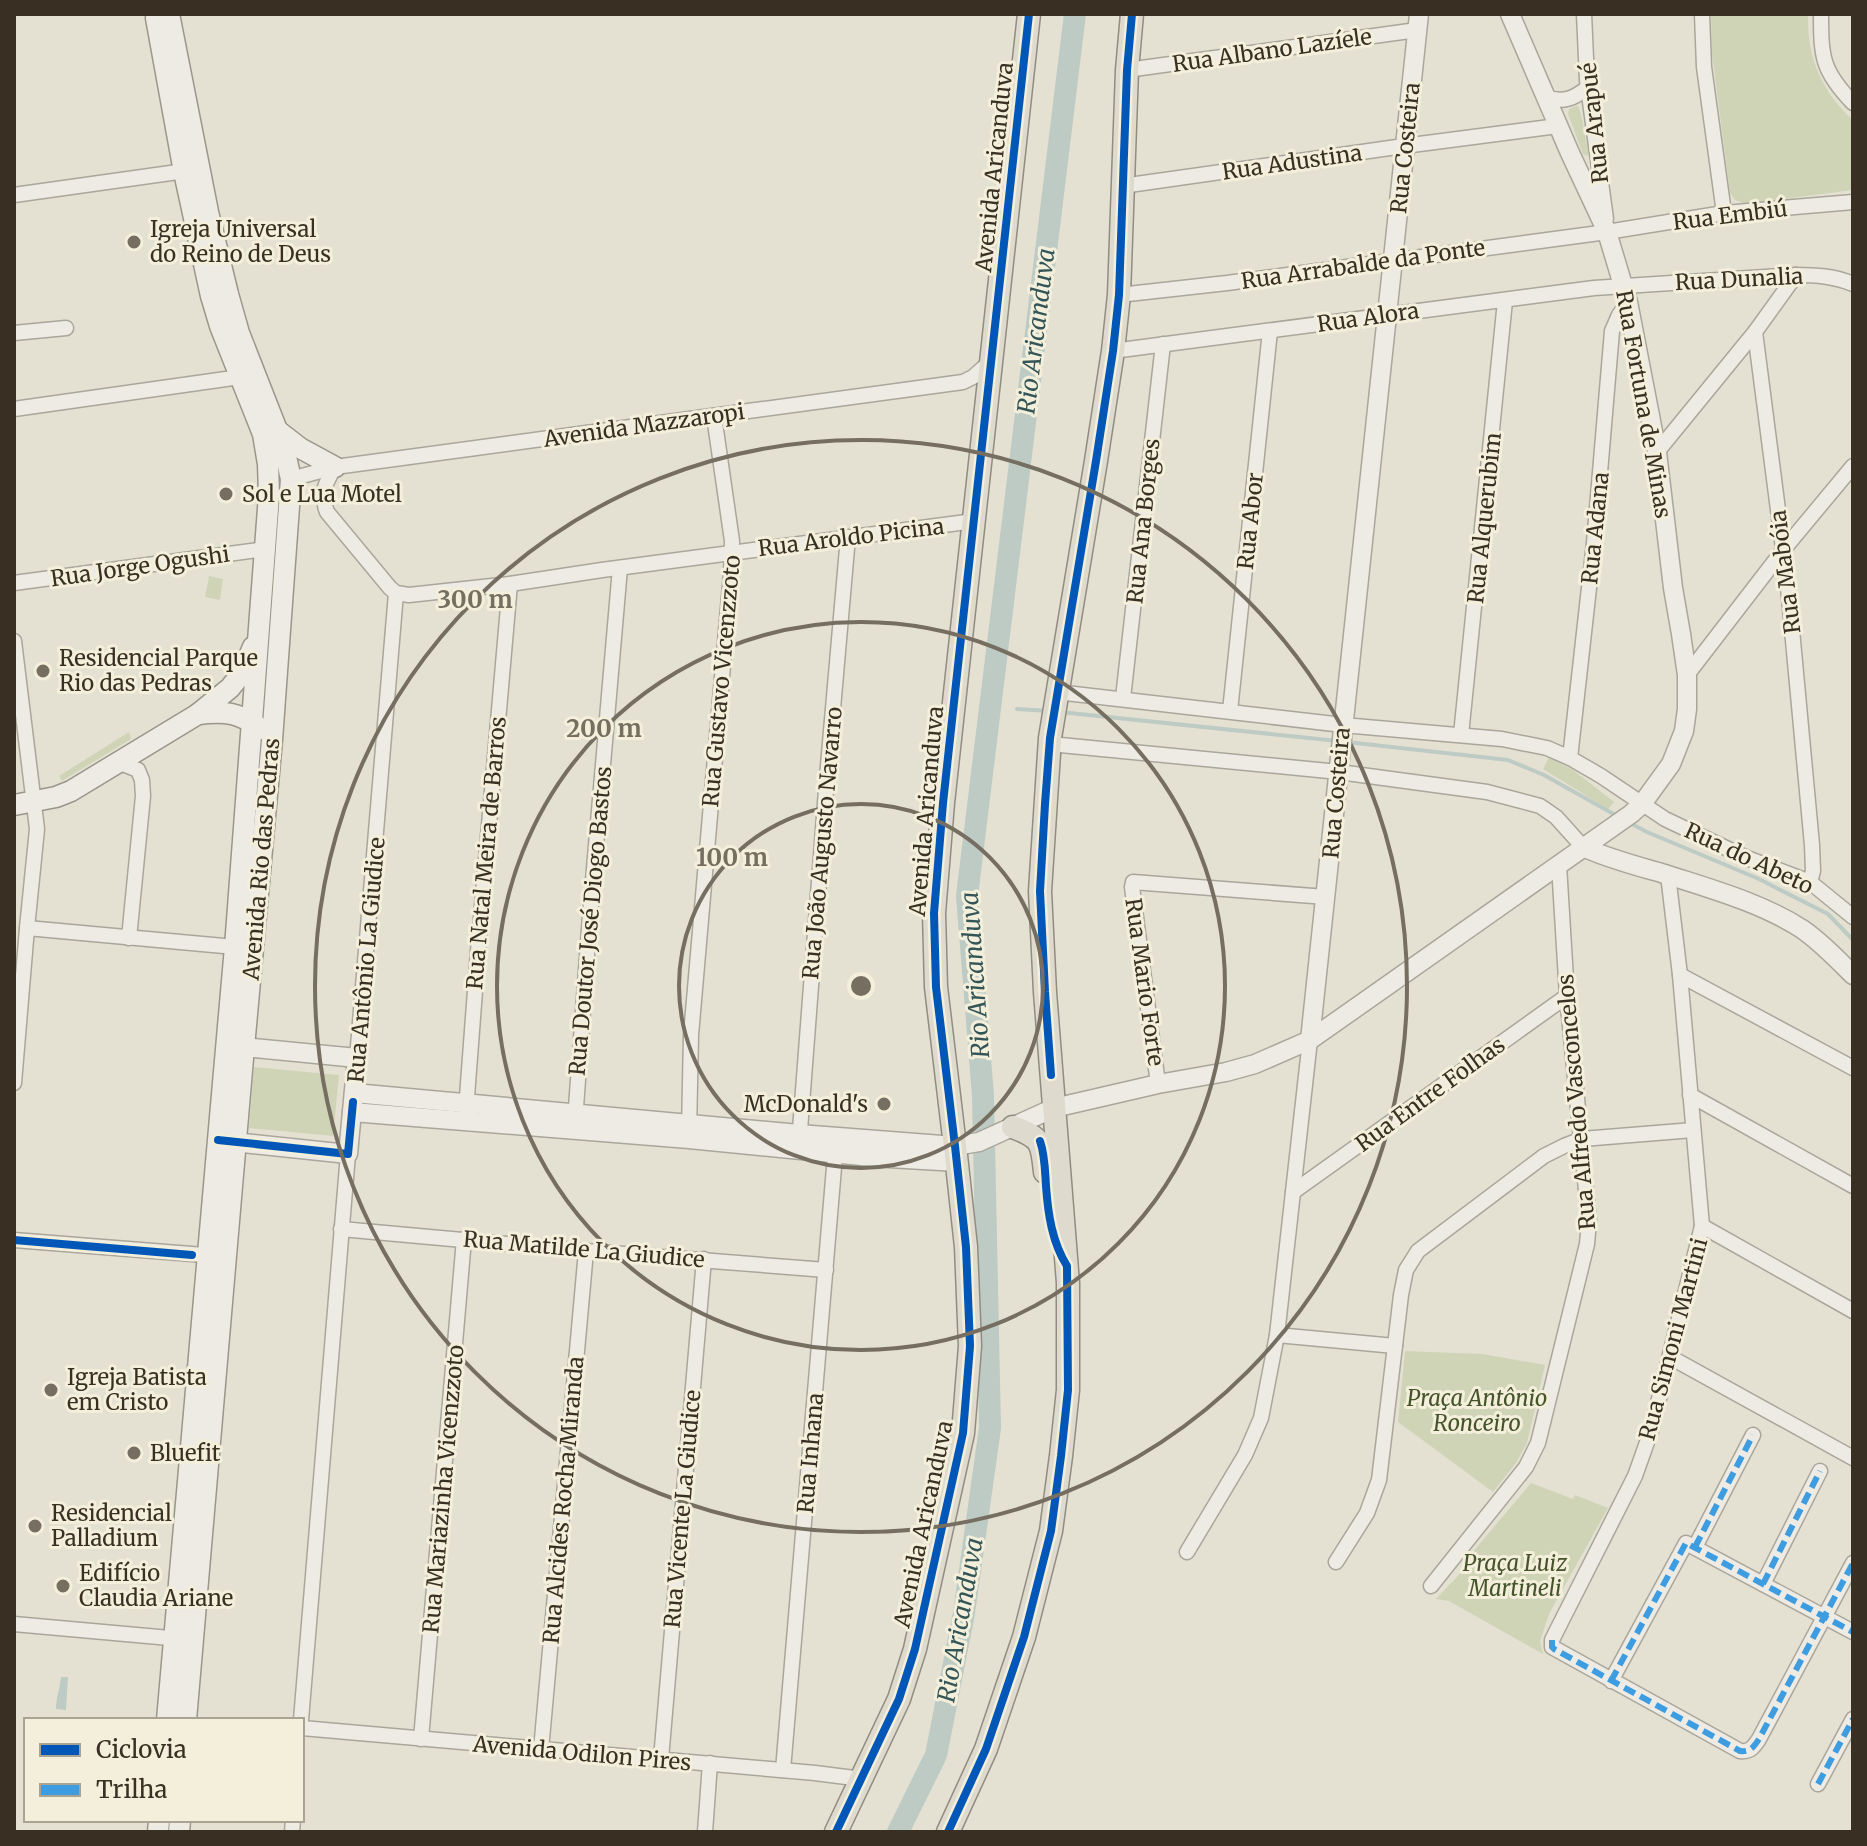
<svg xmlns="http://www.w3.org/2000/svg" width="1867" height="1846" font-family="Merriweather,serif">
<style>
.green{fill:#d0d4b7}
.water{fill:#bdcbc4}
.lines{fill:none;stroke-linecap:round;stroke-linejoin:round}
.stream{stroke:#bdcbc4;stroke-width:4}
.river{stroke:#bdcbc4;stroke-width:22}
.minor-casing{stroke:#aaa69b;stroke-width:17}
.tertiary-casing{stroke:#aaa69b;stroke-width:21}
.secondary-casing{stroke:#9a968b;stroke-width:23}
.trunk-casing{stroke:#908c82;stroke-width:25}
.minor{stroke:#edebe3;stroke-width:14}
.tertiary{stroke:#edebe3;stroke-width:18}
.secondary{stroke:#edebe3;stroke-width:20}
.trunk{stroke:#dedacd;stroke-width:22}
.quiet{stroke:#3e9de0;stroke-width:6;stroke-dasharray:12 6;stroke-linecap:butt}
.cycleway-casing{stroke:#f3efdb;stroke-width:13}
.cycleway{stroke:#0057b8;stroke-width:8}
.ring{fill:none;stroke:#756e61;stroke-width:4}
.poi-dot{fill:#756e61;stroke:#f3efdb;stroke-width:3}
.labels{text-anchor:middle;dominant-baseline:central;stroke-width:6;stroke-linejoin:round;paint-order:stroke}
.street-label{font-size:22px;fill:#393023;stroke:#f3efdb}
.poi-label{font-size:22px;fill:#393023;stroke:#f3efdb;text-anchor:start}
.park-label{font-size:22px;font-style:italic;fill:#45542b;stroke:#f3efdb}
.water-label{font-size:24px;font-style:italic;fill:#345557;stroke:#f3efdb}
.centre{fill:#756e61;stroke:#f3efdb;stroke-width:4}
.ring-label{font-size:24px;text-anchor:middle;font-weight:bold;fill:#756e61;stroke:#f3efdb;stroke-width:6;stroke-linejoin:round;paint-order:stroke}
</style>
<rect width="100%" height="100%" fill="#e4e1d3"/>
<!-- green -->
<g class="green">
<path d="M1711,14H1808C1807,57 1821,91 1853,120V190L1746,204L1735,200L1730,193L1712,53Z"/>
<path d="M1576,106H1578C1584,120 1584,137 1589,152L1587,156L1583,154L1568,114L1569,109Z"/>
<polygon points="209,576 223,579 220,600 205,597"/>
<polygon points="129,732 131,739 62,781 59,776"/>
<polygon points="1549,757 1573,770 1614,802 1608,809 1543,769"/>
<polygon points="254,1067 339,1075 333,1136 249,1128"/>
<polygon points="1405,1351 1483,1354 1545,1365 1527,1443 1516,1463 1493,1492 1398,1422"/>
<polygon points="1531,1483 1573,1499 1575,1495 1608,1508 1549,1614 1540,1641 1543,1654 1449,1601 1436,1599 1468,1565 1466,1560"/>
</g>
<!-- water -->
<path class="water" d="M61,1677H68L66,1710L56,1709C56,1697 60,1688 61,1677Z"/>
<g class="lines">
<!-- stream -->
<g class="stream">
<polyline points="1017,709 1048,711"/>
<polyline points="1060,712 1338,741"/>
<polyline points="1347,742 1508,760 1544,775 1619,817"/>
<polyline points="1630,823 1647,832 1759,879 1828,914 1853,940"/>
</g>
<!-- river -->
<polyline class="river" points="898,1832 936,1755 964,1613 990,1428 983,1096 967,896 1075,14"/>
<!-- minor casing -->
<g class="minor-casing">
<g id="minor">
<polyline points="1584,14 1587,80 1606,219"/>
<polyline points="1702,14 1704,67 1724,213"/>
<path d="M1821,14C1821,57 1822,71 1853,103"/>
<polyline points="1127,70 1417,30"/>
<path d="M1545,97C1563,103 1574,99 1588,87"/>
<polyline points="1122,186 1404,146 1558,126"/>
<polyline points="14,195 192,170"/>
<polyline points="1796,275 1755,332 1788,587 1812,845 1813,871 1810,882"/>
<polyline points="1119,295 1227,283 1607,232 1724,213 1853,202"/>
<polyline points="14,333 66,328"/>
<path d="M1113,351L1594,288L1796,275C1816,275 1834,276 1853,284"/>
<polyline points="14,409 247,376"/>
<polyline points="1657,452 1755,332"/>
<path d="M335,467C325,483 320,494 327,512L390,588L396,593L409,595L510,584L602,570L974,521"/>
<polyline points="291,479 335,467 963,382 973,377 991,361"/>
<polyline points="14,583 265,549"/>
<polyline points="14,641 37,829 27,928 14,1083"/>
<polyline points="1687,675 1784,549 1853,466"/>
<polyline points="1057,692 1343,725 1502,739 1547,748 1570,758 1601,776 1665,819 1747,858 1810,882 1853,917"/>
<polyline points="1123,698 1163,344"/>
<polyline points="1230,711 1270,331"/>
<polyline points="1461,735 1505,301"/>
<polyline points="1050,744 1339,772 1487,792 1540,806 1556,817 1583,847"/>
<polyline points="1570,758 1594,543 1612,331 1619,315 1628,302"/>
<polyline points="118,762 138,770 142,780 143,796 129,938"/>
<path d="M1668,875L1680,975L1702,1226L1651,1431L1635,1476L1559,1626L1552,1640V1647L1740,1751C1750,1752 1753,1748 1759,1739L1853,1563"/>
<polyline points="27,928 235,947"/>
<polyline points="1680,975 1853,1068"/>
<polyline points="357,1058 396,593"/>
<polyline points="1158,1084 1132,887 1133,882 1326,897"/>
<polyline points="1690,1095 1853,1186"/>
<polyline points="466,1110 478,951 510,584"/>
<polyline points="575,1121 590,915 620,568"/>
<polyline points="689,1132 691,1035 731,573 732,541 714,416"/>
<polyline points="799,1143 827,777 848,537"/>
<polyline points="1293,1192 1567,996"/>
<polyline points="1702,1226 1853,1311"/>
<polyline points="341,1229 586,1251 826,1270"/>
<polyline points="14,1240 217,1256"/>
<polyline points="1277,1335 1395,1346"/>
<polyline points="1670,1357 1853,1458"/>
<polyline points="1695,1547 1753,1435"/>
<polyline points="1187,1552 1245,1455 1261,1418 1277,1335 1310,1040"/>
<polyline points="1336,1562 1367,1513 1379,1480 1401,1295 1406,1270 1418,1251 1544,1156 1564,1146 1582,1139 1693,1130"/>
<polyline points="1763,1584 1820,1471"/>
<polyline points="1431,1586 1526,1467 1538,1443 1587,1244 1589,1221 1567,996 1559,865"/>
<polyline points="14,1624 181,1639"/>
<polyline points="1611,1681 1686,1543 1853,1632"/>
<polyline points="301,1720 348,1154"/>
<polyline points="302,1728 815,1773 862,1779"/>
<polyline points="421,1739 464,1239"/>
<polyline points="541,1750 586,1251"/>
<polyline points="661,1759 704,1259"/>
<polyline points="783,1770 836,1144"/>
<polyline points="1818,1784 1853,1719"/>
<polyline points="292,1832 293,1820"/>
<polyline points="705,1832 710,1763"/>
</g>
</g>
<!-- tertiary casing -->
<g class="tertiary-casing">
<g id="tertiary">
<path d="M1583,847C1609,859 1637,866 1665,874C1711,889 1762,903 1802,929C1821,942 1837,959 1853,975"/>
<polyline points="1310,1040 1419,14"/>
<polyline points="354,1093 799,1134 955,1146 979,1142 1054,1108 1158,1084 1226,1072 1255,1064 1310,1040 1631,814 1642,804 1671,764 1684,731 1687,709 1687,675 1681,634 1673,588 1657,452 1628,302 1607,232 1570,153 1510,14"/>
<polyline points="352,1112 689,1139 872,1157 957,1162"/>
<polyline points="224,1141 348,1154 357,1058 233,1046"/>
</g>
</g>
<!-- secondary casing -->
<g class="secondary-casing">
<g id="secondary">
<polyline points="169,14 208,212 228,294 239,333 284,448 291,479 272,740 244,1047 186,1720"/>
<polyline points="156,18 184,172 211,296 220,326 263,434 268,464 269,495 235,947 167,1720"/>
<polyline points="278,431 300,448 335,467"/>
<path d="M198,714C225,711 239,712 261,729"/>
<polyline points="14,805 56,797 71,791 198,714 230,688 242,673 253,647"/>
<polyline points="158,1832 159,1820"/>
<polyline points="179,1832 180,1820"/>
</g>
</g>
<!-- trunk casing -->
<g class="trunk-casing">
<g id="trunk">
<path d="M1013,1127C1042,1138 1042,1143 1045,1172"/>
<polyline points="836,1832 899,1699 915,1649 963,1433 970,1346 966,1247 955,1146 936,987 934,913 943,803 1029,14"/>
<polyline points="948,1832 986,1749 1024,1637 1051,1531 1061,1456 1068,1390 1068,1283 1045,992 1040,891 1050,738 1096,461 1113,351 1119,295 1127,70 1132,14"/>
</g>
</g>
<!-- minor -->
<use href="#minor" class="minor"/>
<!-- tertiary -->
<use href="#tertiary" class="tertiary"/>
<!-- secondary -->
<use href="#secondary" class="secondary"/>
<!-- trunk -->
<use href="#trunk" class="trunk"/>
<!-- quiet -->
<g class="quiet">
<polyline points="1695,1547 1753,1435"/>
<polyline points="1763,1584 1820,1471"/>
<path d="M1552,1640V1647L1554,1649L1740,1751C1750,1752 1753,1748 1759,1739L1853,1563"/>
<polyline points="1611,1681 1686,1543 1853,1632"/>
<polyline points="1818,1784 1853,1719"/>
</g>
<!-- cycleway casing -->
<g class="cycleway-casing">
<g id="cycleway">
<polyline points="1051,1075 1045,992 1040,891 1045,804 1050,738 1096,461 1113,351 1119,295 1127,70 1132,14"/>
<polyline points="218,1140 348,1154 353,1102"/>
<polyline points="14,1240 192,1255"/>
<polyline points="836,1832 899,1699 915,1649 963,1433 970,1346 966,1247 955,1146 936,987 934,913 943,803 1029,14"/>
<path d="M948,1832L986,1749L1024,1637L1051,1531L1061,1456L1068,1390L1067,1266C1052,1242 1048,1214 1046,1186C1045,1171 1045,1155 1040,1141"/>
</g>
</g>
<!-- cycleway -->
<use href="#cycleway" class="cycleway"/>
</g>
<!-- distance rings -->
<g class="ring">
<circle cx="861" cy="986" r="182"/>
<circle cx="861" cy="986" r="364"/>
<circle cx="861" cy="986" r="546"/>
</g>
<!-- markers -->
<g class="poi-dot">
<circle cx="134" cy="242" r="8"/>
<circle cx="226" cy="494" r="8"/>
<circle cx="43" cy="671" r="8"/>
<circle cx="884" cy="1104" r="8"/>
<circle cx="51" cy="1390" r="8"/>
<circle cx="134" cy="1453" r="8"/>
<circle cx="35" cy="1526" r="8"/>
<circle cx="63" cy="1586" r="8"/>
</g>
<g class="labels">
<!-- street labels -->
<g class="street-label">
<text transform="translate(1272 50) rotate(-8)">Rua Albano Lazíele</text>
<text transform="translate(1594 123) rotate(-96)">Rua Arapué</text>
<text transform="translate(1405 148) rotate(-84)">Rua Costeira</text>
<text transform="translate(1292 162) rotate(-8)">Rua Adustina</text>
<text transform="translate(994 167) rotate(-84)">Avenida Aricanduva</text>
<text transform="translate(1730 215) rotate(-7)">Rua Embiú</text>
<text transform="translate(1363 264) rotate(-8)">Rua Arrabalde da Ponte</text>
<text transform="translate(1739 279) rotate(-3)">Rua Dunalia</text>
<text transform="translate(1368 317) rotate(-8)">Rua Alora</text>
<text transform="translate(1644 404) rotate(80)">Rua Fortuna de Minas</text>
<text transform="translate(644 425) rotate(-8)">Avenida Mazzaropi</text>
<text transform="translate(1484 518) rotate(-84)">Rua Alquerubim</text>
<text transform="translate(1143 521) rotate(-84)">Rua Ana Borges</text>
<text transform="translate(1250 521) rotate(-84)">Rua Abor</text>
<text transform="translate(1595 528) rotate(-84)">Rua Adana</text>
<text transform="translate(851 537) rotate(-7)">Rua Aroldo Picina</text>
<text transform="translate(140 566) rotate(-8)">Rua Jorge Ogushi</text>
<text transform="translate(1785 572) rotate(-97)">Rua Mabóia</text>
<text transform="translate(721 681) rotate(-85)">Rua Gustavo Vicenzzoto</text>
<text transform="translate(1336 793) rotate(-85)">Rua Costeira</text>
<text transform="translate(926 811) rotate(-85)">Avenida Aricanduva</text>
<text transform="translate(822 843) rotate(-85)">Rua João Augusto Navarro</text>
<text transform="translate(486 853) rotate(-85)">Rua Natal Meira de Barros</text>
<text transform="translate(1749 858) rotate(25)">Rua do Abeto</text>
<text transform="translate(261 859) rotate(-85)">Avenida Rio das Pedras</text>
<text transform="translate(590 921) rotate(-85)">Rua Doutor José Diogo Bastos</text>
<text transform="translate(366 960) rotate(-85)">Rua Antônio La Giudice</text>
<text transform="translate(1145 982) rotate(82)">Rua Mario Forte</text>
<text transform="translate(1430 1094) rotate(-36)">Rua Entre Folhas</text>
<text transform="translate(1576 1102) rotate(-95)">Rua Alfredo Vasconcelos</text>
<text transform="translate(584 1249) rotate(5)">Rua Matilde La Giudice</text>
<text transform="translate(1673 1339) rotate(-75)">Rua Simoni Martini</text>
<text transform="translate(810 1453) rotate(-85)">Rua Inhana</text>
<text transform="translate(443 1489) rotate(-85)">Rua Mariazinha Vicenzzoto</text>
<text transform="translate(563 1500) rotate(-85)">Rua Alcides Rocha Miranda</text>
<text transform="translate(682 1509) rotate(-85)">Rua Vicente La Giudice</text>
<text transform="translate(923 1524) rotate(-78)">Avenida Aricanduva</text>
<text transform="translate(582 1753) rotate(5)">Avenida Odilon Pires</text>
</g>
<!-- poi labels -->
<g class="poi-label">
<text x="150" y="229">Igreja Universal<tspan x="150" dy="25">do Reino de Deus</tspan></text>
<text x="242" y="494">Sol e Lua Motel</text>
<text x="59" y="658">Residencial Parque<tspan x="59" dy="25">Rio das Pedras</tspan></text>
<text x="868" y="1104" text-anchor="end">McDonald's</text>
<text x="67" y="1377">Igreja Batista<tspan x="67" dy="25">em Cristo</tspan></text>
<text x="150" y="1453">Bluefit</text>
<text x="51" y="1513">Residencial<tspan x="51" dy="25">Palladium</tspan></text>
<text x="79" y="1573">Edifício<tspan x="79" dy="25">Claudia Ariane</tspan></text>
</g>
<!-- park labels -->
<g class="park-label">
<text x="1477" y="1398">Praça Antônio<tspan x="1477" dy="25">Ronceiro</tspan></text>
<text x="1515" y="1563">Praça Luiz<tspan x="1515" dy="25">Martineli</tspan></text>
</g>
<!-- water labels -->
<g class="water-label">
<text transform="translate(1036 331) rotate(-83)">Rio Aricanduva</text>
<text transform="translate(975 975) rotate(-94)">Rio Aricanduva</text>
<text transform="translate(960 1620) rotate(-80)">Rio Aricanduva</text>
</g>
</g>
<circle cx="861" cy="986" r="12" class="centre"/>
<g class="ring-label">
<text x="475" y="608">300 m</text>
<text x="604" y="737">200 m</text>
<text x="732" y="866">100 m</text>
</g>
<!-- border -->
<rect width="1867" height="1846" fill="none" stroke="#393023" stroke-width="32"/>
<!-- legend -->
<rect x="24" y="1718" width="280" height="104" fill="#f3efdb" stroke="#a9a391" stroke-width="2"/>
<rect x="40" y="1744" width="40" height="12" fill="#0057b8" stroke="#a9a391" stroke-width="2"/>
<text x="96" y="1758" font-size="24" fill="#393023">Ciclovia</text>
<rect x="40" y="1784" width="40" height="12" fill="#3e9de0" stroke="#a9a391" stroke-width="2"/>
<text x="96" y="1798" font-size="24" fill="#393023">Trilha</text>
</svg>
